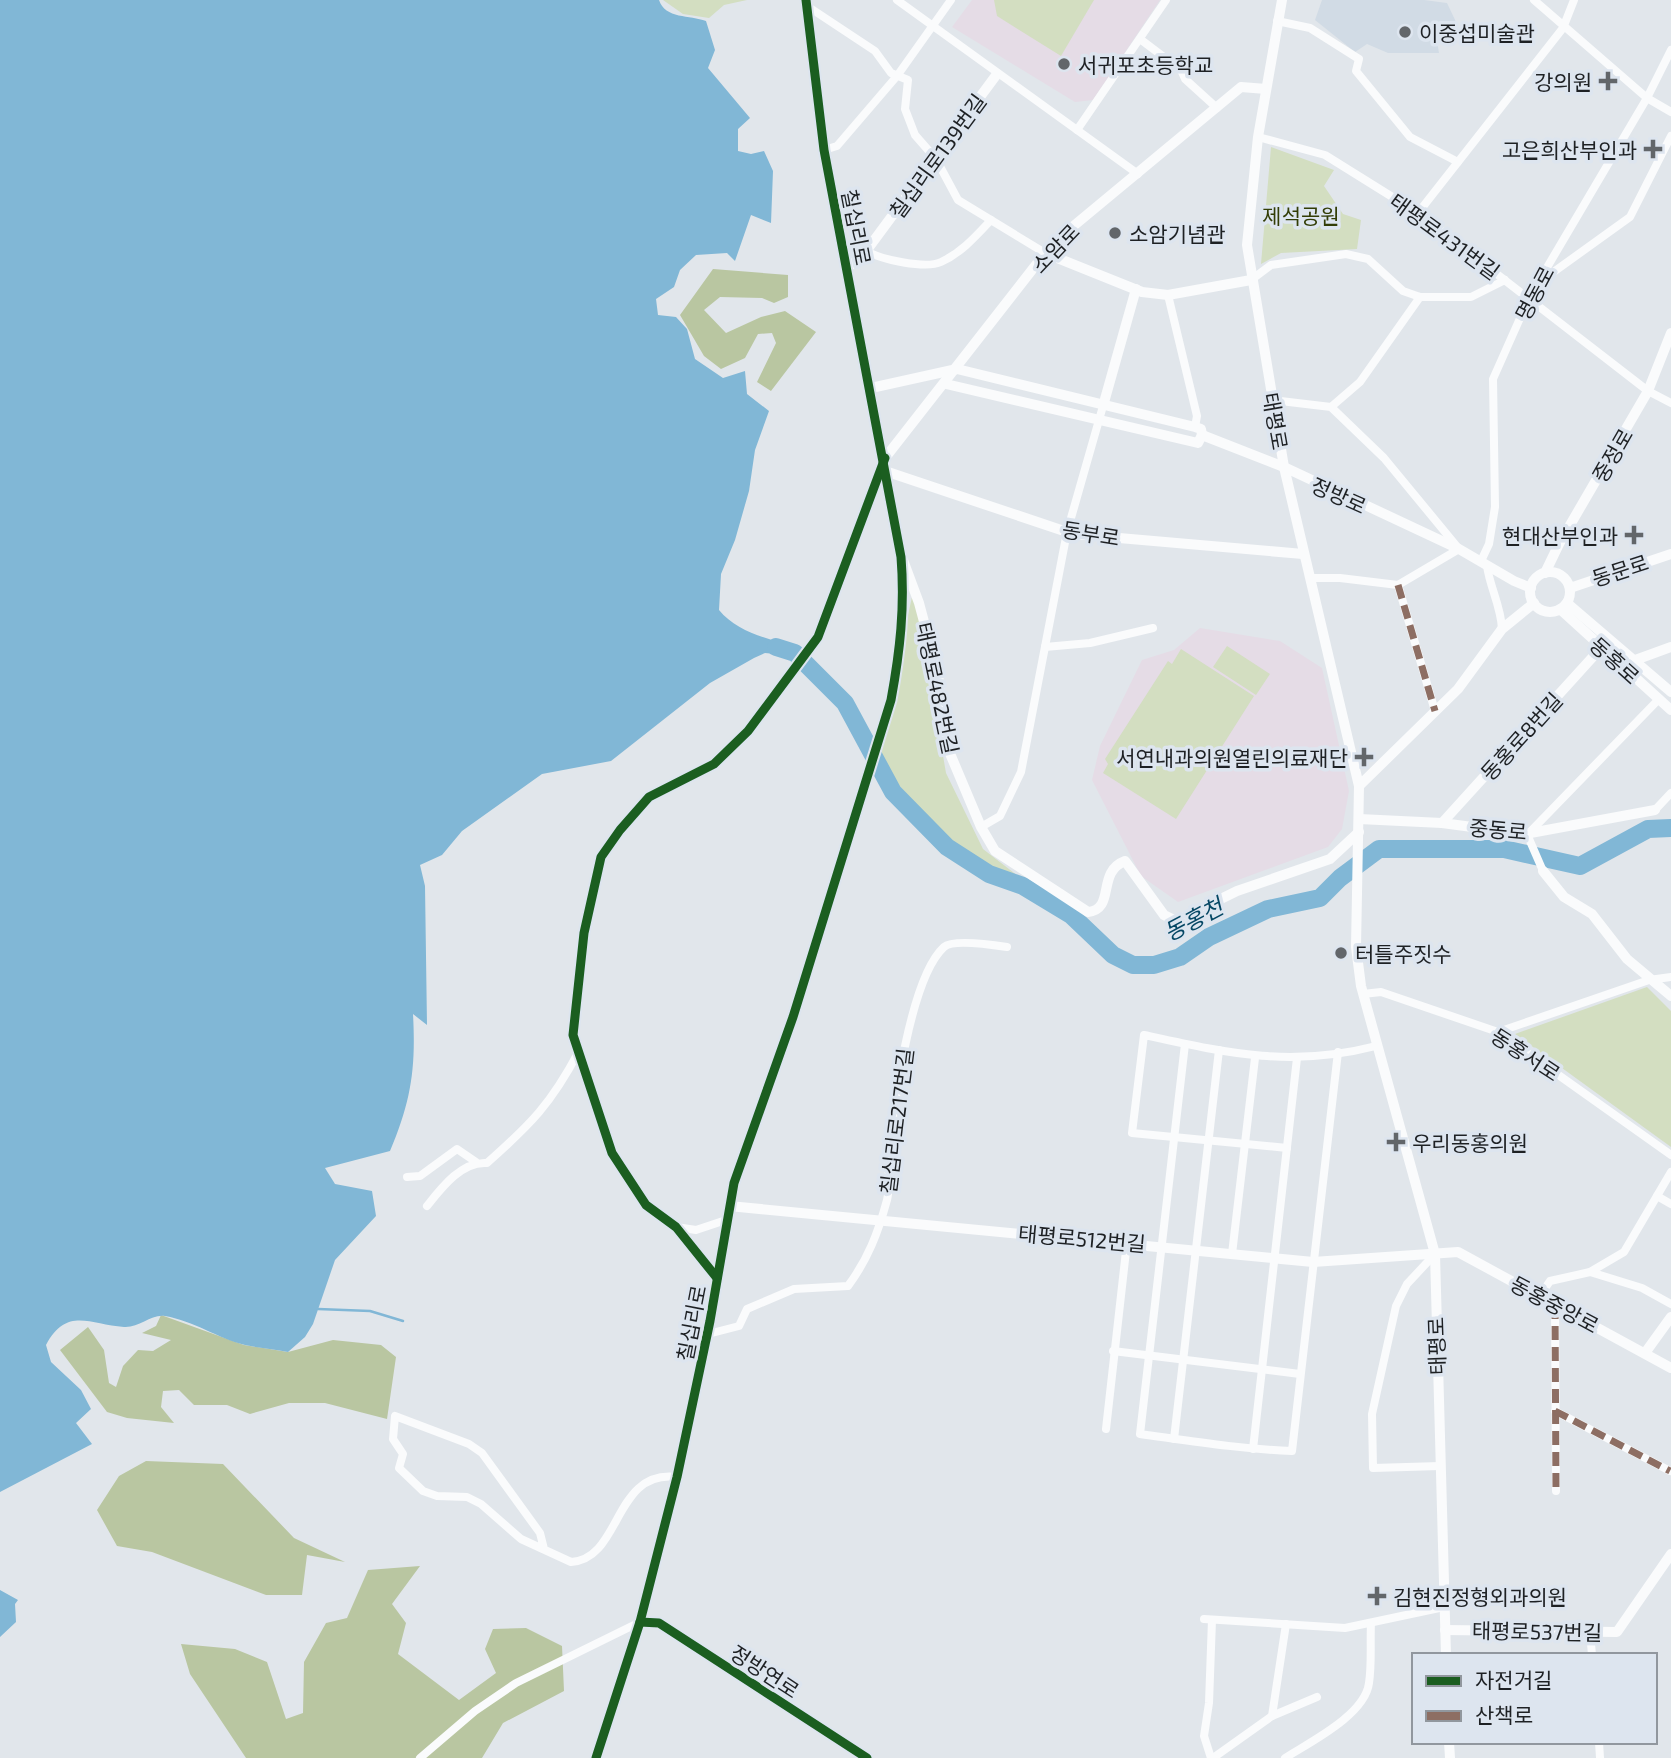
<svg xmlns="http://www.w3.org/2000/svg" width="1671" height="1758" font-family="'Exo 2','Noto Sans KR',sans-serif">
<style>
.built{fill:#d1dbe5}
.education{fill:#e5dce6}
.green{fill:#d3dec1}
.forest{fill:#b9c6a1}
.water{fill:#81b7d6}
.lines{fill:none;stroke-linecap:round;stroke-linejoin:round}
.stream{stroke:#81b7d6;stroke-width:2.5}
.river{stroke:#81b7d6;stroke-width:18}
.minor{stroke:#fafbfc;stroke-width:8}
.tertiary{stroke:#fafbfc;stroke-width:10}
.secondary{stroke:#fafbfc;stroke-width:10}
.quiet{stroke:#8d6e63;stroke-width:7;stroke-dasharray:14 7;stroke-linecap:butt}
.cycleway-casing{stroke:#dde5ef;stroke-width:13}
.cycleway{stroke:#1b5e20;stroke-width:9}
.poi-dot{fill:#62666a;stroke:#dde5ef;stroke-width:2.5}
.labels{text-anchor:middle;dominant-baseline:central;stroke-width:7;stroke-linejoin:round;paint-order:stroke}
.poi-label{font-size:21px;fill:#1e2124;stroke:#dde5ef;text-anchor:start}
.street-label{font-size:21px;fill:#1e2124;stroke:#dde5ef}
.park-label{font-size:21px;fill:#323d06;stroke:#dde5ef}
.water-label{font-size:23px;font-style:italic;fill:#064764;stroke:#dde5ef}
</style>
<rect width="100%" height="100%" fill="#e1e6eb"/>
<!-- built -->
<polygon class="built" points="1322,0 1424,0 1447,3 1456,22 1436,35 1439,53 1388,53 1367,44 1355,52 1315,20"/>
<!-- education -->
<g class="education">
<polygon points="972,0 1160,0 1093,100 1075,102 952,27"/>
<polygon points="1200,628 1280,641 1322,668 1349,791 1342,829 1328,847 1178,902 1141,876 1092,780 1100,746 1142,660 1174,650"/>
</g>
<!-- green -->
<g class="green">
<polygon points="663,0 747,0 724,5 709,18 683,14"/>
<polygon points="994,0 1094,0 1061,56 997,16"/>
<polygon points="1271,147 1334,170 1324,186 1343,214 1361,220 1357,249 1281,253 1261,264"/>
<polygon points="914,588 946,773 983,849 1061,909 953,847 876,759"/>
<polygon points="1227,646 1270,674 1256,695 1213,667"/>
<polygon points="1181,649 1254,696 1176,819 1103,773 1108,764 1105,759 1168,661 1172,664"/>
<polygon points="1647,987 1671,1011 1671,1147 1515,1034"/>
</g>
<!-- forest -->
<g class="forest">
<polygon points="713,269 788,275 788,297 774,303 762,298 720,297 704,310 726,333 761,317 785,311 816,332 771,391 757,382 776,343 772,333 758,334 745,358 721,369 704,356 680,315"/>
<polygon points="161,1315 244,1345 288,1352 333,1340 381,1345 396,1357 387,1419 325,1403 289,1403 250,1414 227,1405 194,1405 179,1390 163,1391 161,1407 174,1423 127,1418 107,1412 60,1350 88,1327 104,1350 109,1383 116,1387 123,1366 138,1350 153,1351 171,1340 142,1333 156,1326"/>
<polygon points="146,1461 223,1464 294,1538 345,1562 307,1555 302,1595 266,1595 152,1552 117,1546 97,1510 119,1476"/>
<polygon points="420,1566 392,1604 406,1623 398,1654 459,1700 496,1673 485,1649 493,1629 526,1628 562,1646 564,1691 503,1723 482,1758 246,1758 190,1674 181,1644 235,1649 267,1662 286,1719 303,1713 304,1662 326,1623 347,1618 368,1570"/>
</g>
<!-- water -->
<g class="water">
<path d="M0,0H659C665,19 690,15 706,21L715,50L708,68L750,118L738,129V151L751,154L764,151L773,171L771,223L751,215L735,261L727,253L696,255L680,270L674,287L656,299L658,315L676,317L687,329L695,359L723,378L745,371L747,394L769,411L755,450L749,491L735,540L721,574L719,610C738,633 771,640 799,647L797,656L765,653L754,658L710,683L611,761L542,774L462,831L442,855L420,865L425,886L427,1025L413,1014C416,1069 411,1101 390,1151L325,1168L335,1184L372,1191L376,1216L335,1260L313,1324L305,1337L288,1352C274,1349 259,1348 245,1345C217,1338 194,1321 165,1316C151,1314 139,1328 124,1327C90,1325 67,1306 46,1345L51,1362L81,1390L91,1409L76,1423L92,1444L0,1492Z"/>
<polygon points="0,1590 18,1600 15,1604 16,1622 0,1637"/>
</g>
<g class="lines">
<!-- stream -->
<polyline class="stream" points="318,1309 370,1311 403,1321"/>
<!-- river -->
<polyline class="river" points="776,647 795,653 845,703 893,792 947,847 989,874 1023,886 1071,915 1113,955 1133,965 1154,965 1180,957 1209,937 1268,909 1320,898 1340,878 1379,849 1504,849 1580,866 1648,829 1671,828"/>
<!-- minor -->
<g class="minor">
<polyline points="897,0 1138,174"/>
<polyline points="1534,0 1647,98 1671,112"/>
<polyline points="807,6 875,51 891,73 908,80 905,109 915,135 936,159 958,200 1045,253"/>
<polyline points="1277,21 1310,28 1359,59 1356,71 1410,137 1458,162"/>
<polyline points="1140,39 1181,70 1185,79 1217,108"/>
<polyline points="1077,130 1166,0"/>
<polyline points="1258,137 1325,155 1418,213 1648,391 1671,403"/>
<polyline points="824,150 837,146 897,76 951,0"/>
<polyline points="1418,213 1563,28 1574,0"/>
<path d="M867,251C881,260 926,269 941,262C961,253 976,236 991,220"/>
<polyline points="1251,280 1271,265 1346,254 1368,259 1403,291 1420,297 1471,297 1505,280"/>
<polyline points="1541,281 1630,217 1671,136"/>
<polyline points="1168,295 1197,416 1195,427"/>
<polyline points="1272,400 1331,407 1384,458 1459,549 1398,585 1340,578 1310,578"/>
<polyline points="1331,407 1360,382 1420,297"/>
<polyline points="1481,561 1489,544 1495,507 1493,379 1529,298 1647,98 1671,50"/>
<path d="M1487,566C1490,588 1501,606 1502,629"/>
<polyline points="1398,585 1435,711"/>
<polyline points="1045,647 1090,643 1153,628"/>
<polyline points="1655,810 1671,793"/>
<polyline points="981,827 1000,816 1021,772 1067,532 1103,406"/>
<polyline points="1529,833 1659,699"/>
<polyline points="1527,834 1543,871"/>
<polyline points="1363,994 1381,992 1498,1032 1671,1155"/>
<polyline points="1498,1032 1649,980 1671,977"/>
<path d="M1185,1044L1140,1434C1191,1441 1240,1449 1292,1451L1338,1052"/>
<path d="M1287,1148L1132,1133L1144,1035C1227,1053 1291,1068 1376,1046"/>
<polyline points="407,1177 420,1176 457,1149 476,1162"/>
<polyline points="1657,1196 1671,1204"/>
<path d="M427,1206C442,1187 462,1161 487,1163C531,1124 551,1104 579,1051"/>
<polyline points="676,1227 696,1230 726,1220"/>
<polyline points="1232,1254 1255,1058"/>
<polyline points="1435,1254 1407,1284 1396,1306 1372,1414 1373,1468 1440,1466"/>
<polyline points="1590,1272 1642,1288 1671,1304"/>
<polyline points="717,1278 676,1227 646,1205 612,1153 573,1035 584,933 601,857 620,830 649,797 714,764 748,731 818,637 883,464"/>
<polyline points="1539,1297 1550,1281 1590,1272 1624,1252 1671,1172"/>
<polyline points="1555,1305 1556,1491"/>
<path d="M708,1334L739,1326L747,1309L794,1289L848,1286C868,1259 878,1233 887,1200C891,1184 887,1167 889,1151C894,1105 910,978 944,947C953,939 994,945 1007,947"/>
<polyline points="1113,1351 1300,1374"/>
<polyline points="1555,1411 1670,1471"/>
<polyline points="1106,1429 1127,1242"/>
<polyline points="1174,1439 1219,1050"/>
<polyline points="1253,1449 1297,1058"/>
<path d="M544,1549L540,1533L482,1453L469,1444L395,1416L393,1439L403,1454L399,1468L423,1491L437,1496L467,1497L481,1504L521,1539L571,1562C622,1559 613,1469 677,1477"/>
<polyline points="1204,1619 1345,1628 1444,1607"/>
<polyline points="1590,1632 1592,1655"/>
<polyline points="1272,1716 1286,1624"/>
<polyline points="1599,1742 1600,1758"/>
<polyline points="420,1758 475,1711 516,1683 640,1622"/>
<polyline points="1211,1758 1204,1736 1209,1703 1212,1620"/>
<polyline points="1213,1758 1272,1716 1317,1697"/>
<path d="M1285,1758C1310,1742 1365,1715 1369,1683C1372,1664 1370,1643 1371,1623"/>
</g>
<!-- tertiary -->
<g class="tertiary">
<polyline points="1045,253 1142,292 1168,295 1251,280"/>
<polyline points="847,268 864,254 997,74"/>
<polyline points="946,384 1198,443 1202,435"/>
<polyline points="871,388 957,369 1195,427 1201,429 1202,435"/>
<polyline points="1103,406 1136,289"/>
<polyline points="1202,435 1284,467"/>
<polyline points="885,458 1053,243 1241,87 1266,89"/>
<polyline points="888,472 1073,534 1303,554"/>
<path d="M903,560L919,603L938,674L946,744L981,827L995,851L1088,912C1116,909 1096,872 1125,861L1164,915L1176,921L1237,891L1330,859L1359,832"/>
<polyline points="1545,573 1559,544 1648,391 1671,333"/>
<polyline points="1627,663 1671,647"/>
<polyline points="1359,819 1442,823 1525,834 1655,810"/>
<polyline points="1442,823 1600,649"/>
<polyline points="1543,871 1564,897 1592,914 1627,959 1671,996"/>
<polyline points="729,1206 1313,1262 1458,1252 1671,1368"/>
<polyline points="1645,1353 1671,1317"/>
<polyline points="1445,1630 1617,1632 1671,1554"/>
<polyline points="596,1758 640,1622"/>
</g>
<!-- secondary -->
<g class="secondary">
<path d="M806,0L824,150L901,557C905,607 900,651 891,700L793,1017L734,1183L710,1321L679,1467L640,1622L659,1623L867,1758"/>
<polyline points="1282,0 1258,137 1247,245 1284,467 1359,786 1356,947 1361,986 1435,1254 1446,1655"/>
<polyline points="1284,467 1459,549 1514,581 1531,588"/>
<circle cx="1550" cy="592" r="20"/>
<polyline points="1570,588 1671,554"/>
<polyline points="1567,603 1671,692"/>
<polyline points="1560,609 1671,710"/>
<polyline points="1359,786 1458,689 1502,629 1534,603"/>
<polyline points="1449,1742 1450,1758"/>
</g>
<!-- quiet -->
<g class="quiet">
<polyline points="1398,585 1435,711"/>
<polyline points="1555,1305 1556,1491"/>
<polyline points="1555,1411 1670,1471"/>
</g>
<!-- cycleway casing -->
<g class="cycleway-casing">
<g id="cycleway">
<polyline points="717,1278 676,1227 646,1205 612,1153 573,1035 584,933 601,857 620,830 649,797 714,764 748,731 818,637 885,458"/>
<polyline points="640,1622 659,1623 867,1758"/>
<path d="M596,1758L640,1622L677,1477L710,1321L734,1183L793,1017L891,700C900,651 905,607 901,557L824,150L806,0"/>
</g>
</g>
<!-- cycleway -->
<use href="#cycleway" class="cycleway"/>
</g>
<!-- markers -->
<g class="poi-dot">
<circle cx="1405" cy="32" r="7"/>
<circle cx="1064" cy="64" r="7"/>
<path d="M1604.5 70.5h7v7h7v7h-7v7h-7v-7h-7v-7h7z"/>
<path d="M1649.5 138.5h7v7h7v7h-7v7h-7v-7h-7v-7h7z"/>
<circle cx="1115" cy="233" r="7"/>
<path d="M1630.5 524.5h7v7h7v7h-7v7h-7v-7h-7v-7h7z"/>
<path d="M1360.5 746.5h7v7h7v7h-7v7h-7v-7h-7v-7h7z"/>
<circle cx="1341" cy="953" r="7"/>
<path d="M1392.5 1131.5h7v7h7v7h-7v7h-7v-7h-7v-7h7z"/>
<path d="M1373.5 1585.5h7v7h7v7h-7v7h-7v-7h-7v-7h7z"/>
</g>
<g class="labels">
<!-- poi labels -->
<g class="poi-label">
<text x="1419" y="32">이중섭미술관</text>
<text x="1078" y="64">서귀포초등학교</text>
<text x="1592" y="81" text-anchor="end">강의원</text>
<text x="1637" y="149" text-anchor="end">고은희산부인과</text>
<text x="1129" y="233">소암기념관</text>
<text x="1618" y="535" text-anchor="end">현대산부인과</text>
<text x="1348" y="757" text-anchor="end">서연내과의원열린의료재단</text>
<text x="1355" y="953">터틀주짓수</text>
<text x="1412" y="1142">우리동홍의원</text>
<text x="1393" y="1596">김현진정형외과의원</text>
</g>
<!-- street labels -->
<g class="street-label">
<text transform="translate(937 156) rotate(-54)">칠십리로139번길</text>
<text transform="translate(857 227) rotate(79)">칠십리로</text>
<text transform="translate(1445 236) rotate(36)">태평로431번길</text>
<text transform="translate(1055 248) rotate(-46)">소암로</text>
<text transform="translate(1534 293) rotate(-62)">명동로</text>
<text transform="translate(1276 421) rotate(80)">태평로</text>
<text transform="translate(1612 455) rotate(-60)">중정로</text>
<text transform="translate(1339 495) rotate(24)">정방로</text>
<text transform="translate(1091 533) rotate(9)">동부로</text>
<text transform="translate(1620 570) rotate(-18)">동문로</text>
<text transform="translate(1615 660) rotate(42)">동홍로</text>
<text transform="translate(938 688) rotate(78)">태평로482번길</text>
<text transform="translate(1521 736) rotate(-48)">동홍로8번길</text>
<text transform="translate(1498 829) rotate(5)">중동로</text>
<text transform="translate(1526 1054) rotate(33)">동홍서로</text>
<text transform="translate(896 1121) rotate(-83)">칠십리로217번길</text>
<text transform="translate(1082 1238) rotate(5)">태평로512번길</text>
<text transform="translate(1555 1304) rotate(28)">동홍중앙로</text>
<text transform="translate(691 1323) rotate(-79)">칠십리로</text>
<text transform="translate(1436 1346) rotate(-92)">태평로</text>
<text transform="translate(1537 1631) rotate(1)">태평로537번길</text>
<text transform="translate(765 1671) rotate(33)">정방연로</text>
</g>
<!-- park labels -->
<g class="park-label">
<text x="1301" y="215">제석공원</text>
</g>
<!-- water labels -->
<g class="water-label">
<text transform="translate(1193 919) rotate(-28)">동홍천</text>
</g>
</g>
<!-- legend -->
<rect x="1412" y="1653" width="245" height="91" fill="#dde5ef" stroke="#91979e" stroke-width="2"/>
<rect x="1426" y="1676" width="35" height="10" fill="#1b5e20" stroke="#91979e" stroke-width="2"/>
<text x="1475" y="1688" font-size="21" fill="#1e2124">자전거길</text>
<rect x="1426" y="1711" width="35" height="10" fill="#8d6e63" stroke="#91979e" stroke-width="2"/>
<text x="1475" y="1723" font-size="21" fill="#1e2124">산책로</text>
</svg>
